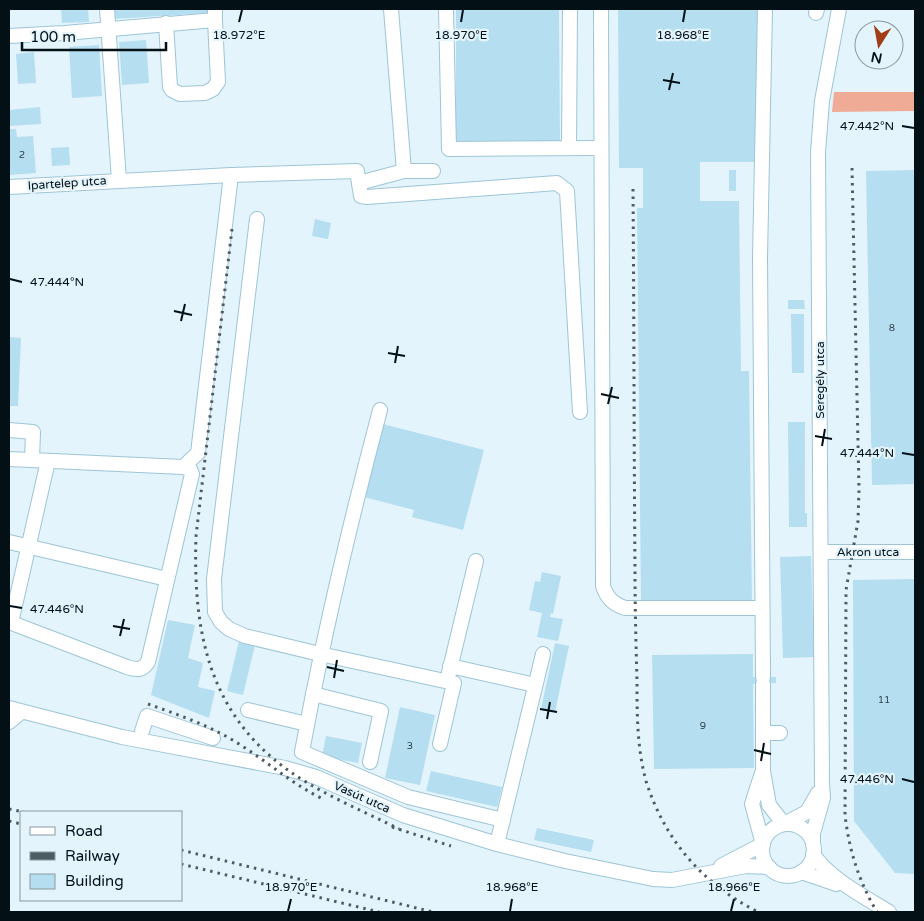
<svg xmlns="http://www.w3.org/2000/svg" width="924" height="921" font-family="'Varela Round',sans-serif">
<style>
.green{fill:#efab95}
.building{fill:#b5def0}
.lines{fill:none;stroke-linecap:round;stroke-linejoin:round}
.minor-casing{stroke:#9dc5d7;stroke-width:16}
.minor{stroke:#fff;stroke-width:14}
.rail{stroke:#4d5c62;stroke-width:3;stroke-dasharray:2.5 5;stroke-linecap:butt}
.ticks{fill:none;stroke:#031117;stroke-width:2}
.labels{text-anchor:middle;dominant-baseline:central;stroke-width:4.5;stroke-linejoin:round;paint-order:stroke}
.number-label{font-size:10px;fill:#30444d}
.street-label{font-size:12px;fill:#031117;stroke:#e4f4fc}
.ticks-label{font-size:12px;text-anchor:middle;fill:#031117;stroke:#e4f4fc;stroke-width:4.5;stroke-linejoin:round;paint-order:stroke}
</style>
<rect width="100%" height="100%" fill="#e4f4fc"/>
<!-- green -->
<polygon class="green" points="834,92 915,92 915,111 832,112"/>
<!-- building -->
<g class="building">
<polygon points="61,9 88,9 89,22 62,23"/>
<polygon points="113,9 207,9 207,13 113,19"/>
<polygon points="456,9 559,9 560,142 456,143"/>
<polygon points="618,9 759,9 760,162 700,162 700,201 739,201 741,371 749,371 752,602 641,603 637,208 643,208 643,168 619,168"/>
<polygon points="146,40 149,83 122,85 119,42"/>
<polygon points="99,45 102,96 72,98 69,47"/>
<polygon points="34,52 36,83 18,84 16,54"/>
<polygon points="40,107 41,124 9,126 9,110"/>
<polygon points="9,129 16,129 17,137 33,136 36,173 9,175"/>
<polygon points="69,147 70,165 52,166 51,148"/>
<rect x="729" y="170" width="7" height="21"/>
<polygon points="915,170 915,484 872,485 866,171"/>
<polygon points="315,219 331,223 328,239 312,236"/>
<polygon points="788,300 804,300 805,309 788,309"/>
<polygon points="791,314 804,314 804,373 792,373"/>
<polygon points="9,337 21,338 18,406 9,406"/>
<polygon points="788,422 805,422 805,513 807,513 807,527 789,527"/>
<polygon points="383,424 484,450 463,530 412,517 414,510 364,497"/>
<polygon points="811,556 814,657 783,658 780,557"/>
<polygon points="542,572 561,576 553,614 551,613 550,617 563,619 558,641 537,637 542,613 529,610 535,581 540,582"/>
<polygon points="915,579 915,874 895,873 854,821 853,580"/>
<polygon points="168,620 195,625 188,658 203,663 198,687 215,691 209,718 151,695"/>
<polygon points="239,641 255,645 243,695 227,691"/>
<polygon points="555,643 569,646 555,712 541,709"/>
<polygon points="753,654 753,677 776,677 776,683 753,684 754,768 654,769 652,655"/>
<polygon points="400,707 435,715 420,785 385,778"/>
<polygon points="326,736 362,743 358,763 322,756"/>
<polygon points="431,771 502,787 497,807 426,791"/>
<polygon points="537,828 594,840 591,852 534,840"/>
</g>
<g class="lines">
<!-- minor casing -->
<g class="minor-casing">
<g id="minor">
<polyline points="107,9 119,180"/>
<polyline points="391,9 404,171"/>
<polyline points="446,9 449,149 601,148"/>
<path d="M601,9L603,586C607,598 613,604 625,608H762"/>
<polyline points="816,13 817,9"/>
<polyline points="166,23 170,87 172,90 180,94 205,93 213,89 218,82 215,20"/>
<polyline points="9,36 65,33 215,20 215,9"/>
<polyline points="569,148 570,9"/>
<polyline points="359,183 404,171 433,171"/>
<polyline points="9,187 231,175 357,171 361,196 367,197 557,183 567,191 580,412"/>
<polyline points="257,219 214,579 215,612 221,622 229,629 245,636 320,654 454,683 440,744"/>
<path d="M380,410C350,523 323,637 302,752L408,797L503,820"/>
<polyline points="9,430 33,432 32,460"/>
<path d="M9,459L183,467L190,469L192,474L148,662C142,671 136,670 127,667L9,622"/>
<polyline points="183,467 198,453 231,175"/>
<polyline points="9,542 167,579"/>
<polyline points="821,552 915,552"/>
<polyline points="11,623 48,461"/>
<polyline points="450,666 535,685"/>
<polyline points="763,677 760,258 765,9"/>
<polyline points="447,681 476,561"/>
<polyline points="763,684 763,771 769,805 784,824 807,812 818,793"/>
<polyline points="313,694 381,711 370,762"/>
<polyline points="9,708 122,737 285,768 316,777 403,815 497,844 565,861 653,879 672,880 746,866 769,867"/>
<polyline points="248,710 307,724"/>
<polyline points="9,722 21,712"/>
<polyline points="142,731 147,716 213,738"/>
<polyline points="763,733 780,733"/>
<polyline points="762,773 752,804 763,844"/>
<circle cx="788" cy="850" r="26"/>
<polyline points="497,844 543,654"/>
<polyline points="813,844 813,833 823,798 822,783 818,152 822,101 839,9"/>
<path d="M813,854C827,877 866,898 889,912"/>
<polyline points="721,866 763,844"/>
<polyline points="801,872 836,884"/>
</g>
</g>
<!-- minor -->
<use href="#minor" class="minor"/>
<!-- rail -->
<g class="rail">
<path d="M852,168L859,489L858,521L846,590L845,815C849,850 859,882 877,912"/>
<path d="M633,189C634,317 634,444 635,572C635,608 636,645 637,681C637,714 637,748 646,781C665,841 703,884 758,912"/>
<path d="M232,229L196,536C193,628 207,710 285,768C319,793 361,810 399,829"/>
<path d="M148,704C179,715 211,726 239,744C268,762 292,784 323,799"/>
<polyline points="9,809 24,812"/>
<polyline points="9,821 21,824"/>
<polyline points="392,827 451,846"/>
<polyline points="181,850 433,912"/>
<polyline points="181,864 379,912"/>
</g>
</g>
<!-- ticks -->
<path class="ticks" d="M239,22L242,10M461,22L463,10M683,22L685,10M663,80L680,83M669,90L673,73M902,126L914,128M10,279L22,282M174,311L192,315M181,321L185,304M388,353L405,356M395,363L398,346M601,394L619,398M608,404L612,387M815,436L832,439M822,446L825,429M902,453L914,455M10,606L22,608M113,626L130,629M120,636L124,619M327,667L344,671M334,678L337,660M540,709L557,712M547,719L550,702M754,750L771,754M761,761L764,743M902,779L914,782M288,911L291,899M510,911L512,899M731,911L734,899"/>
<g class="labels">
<!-- number labels -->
<g class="number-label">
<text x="22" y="155">2</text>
<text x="892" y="328">8</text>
<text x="884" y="700">11</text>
<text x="703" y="726">9</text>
<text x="410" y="746">3</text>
</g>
<!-- street labels -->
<g class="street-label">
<text transform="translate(67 183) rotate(-4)">Ipartelep utca</text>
<text transform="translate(820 380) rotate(-90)">Seregély utca</text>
<text x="868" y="552">Akron utca</text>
<text transform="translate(362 797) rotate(24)">Vasút utca</text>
</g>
</g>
<g class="ticks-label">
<text x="239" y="39">18.972°E</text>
<text x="461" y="39">18.970°E</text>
<text x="683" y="39">18.968°E</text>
<text x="867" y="130">47.442°N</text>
<text x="57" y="286">47.444°N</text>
<text x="867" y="457">47.444°N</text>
<text x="57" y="613">47.446°N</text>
<text x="867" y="783">47.446°N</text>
<text x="291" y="891">18.970°E</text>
<text x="512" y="891">18.968°E</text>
<text x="734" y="891">18.966°E</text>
</g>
<!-- border -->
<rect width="924" height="921" fill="none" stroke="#031117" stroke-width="20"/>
<!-- legend -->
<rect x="20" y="811" width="162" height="90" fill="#e4f4fc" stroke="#8a99a0"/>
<rect x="30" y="827" width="25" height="8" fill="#ffffff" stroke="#8a99a0"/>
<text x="65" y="836" font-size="15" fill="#031117">Road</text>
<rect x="30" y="852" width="25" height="8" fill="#4d5c62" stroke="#8a99a0"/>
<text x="65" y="861" font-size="15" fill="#031117">Railway</text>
<rect x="30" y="874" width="25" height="15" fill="#b5def0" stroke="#8a99a0"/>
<text x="65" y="886" font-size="15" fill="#031117">Building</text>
<!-- north arrow -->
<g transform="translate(879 45) rotate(191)"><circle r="24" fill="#e4f4fc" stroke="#8a99a0"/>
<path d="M0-4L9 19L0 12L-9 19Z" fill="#a33d18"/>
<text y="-8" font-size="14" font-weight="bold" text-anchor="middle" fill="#031117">N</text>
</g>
<!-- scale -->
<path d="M22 42v8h144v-8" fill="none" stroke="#031117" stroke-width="2.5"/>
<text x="30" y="42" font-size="15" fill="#031117" stroke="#e4f4fc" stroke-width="4" paint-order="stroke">100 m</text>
</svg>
